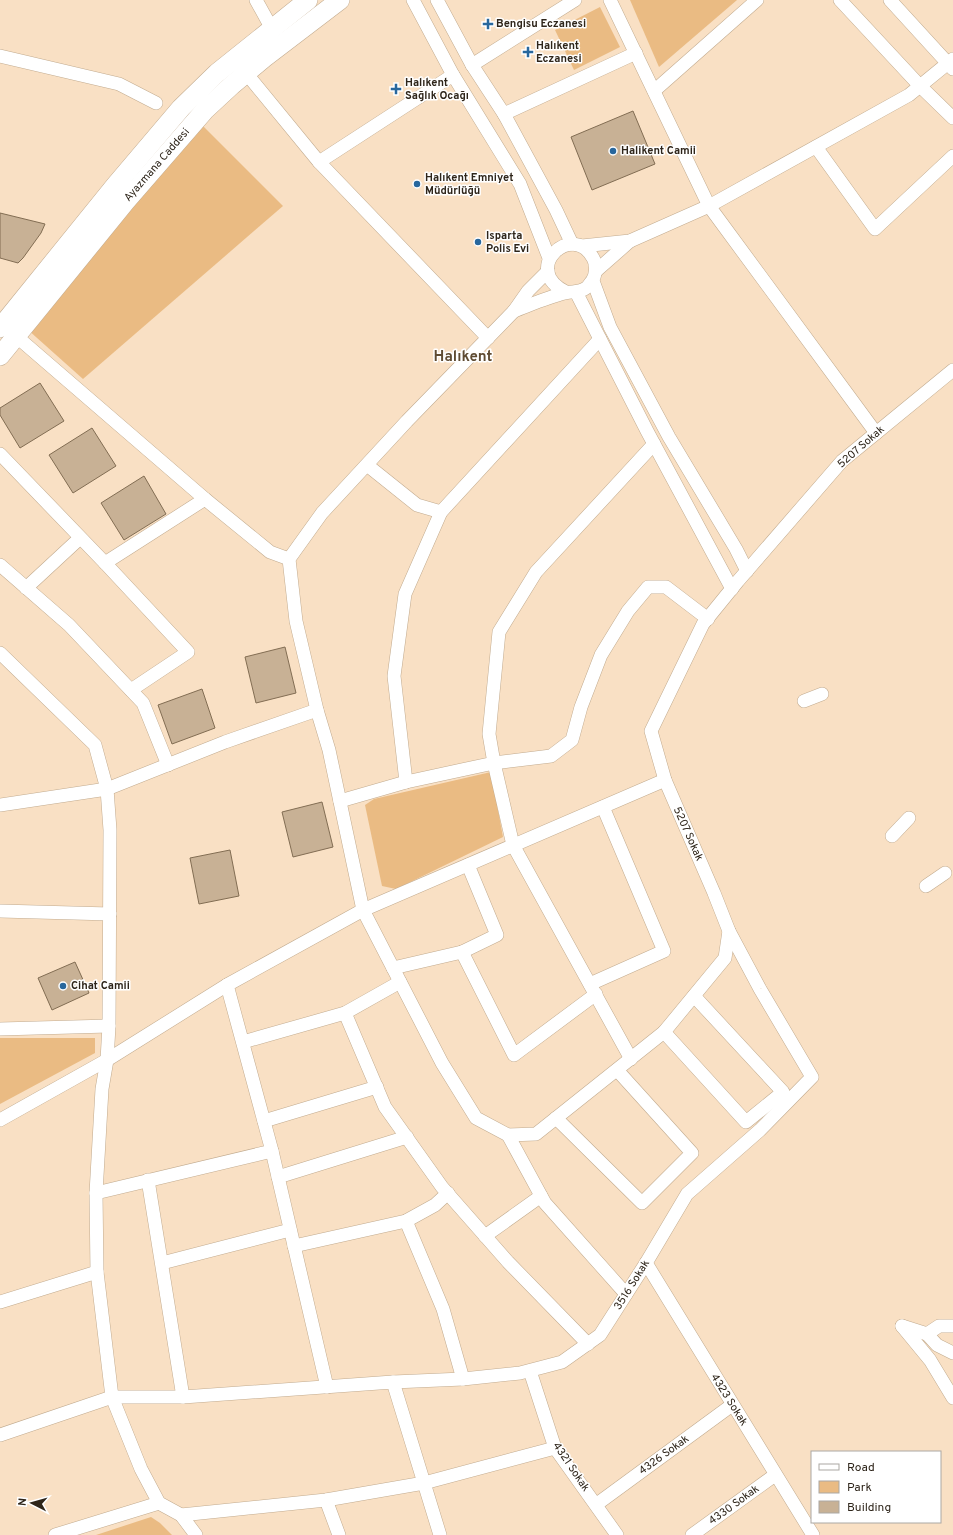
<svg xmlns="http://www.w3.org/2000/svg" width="953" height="1535" font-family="Overpass,sans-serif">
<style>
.green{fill:#eabb83}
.building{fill:#c8b195;stroke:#826d53}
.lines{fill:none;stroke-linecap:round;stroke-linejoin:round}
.street-casing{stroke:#c2ab8f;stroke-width:14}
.secondary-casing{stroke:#c2ab8f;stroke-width:20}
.street{stroke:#fff;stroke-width:13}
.secondary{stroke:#fff;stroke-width:19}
.poi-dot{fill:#28679d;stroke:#fff;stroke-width:1.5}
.labels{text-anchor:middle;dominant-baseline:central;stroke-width:3;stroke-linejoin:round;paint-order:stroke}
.poi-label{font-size:11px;font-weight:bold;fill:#2e251a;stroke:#fff;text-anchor:start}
.street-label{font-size:11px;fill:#2e251a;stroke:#fff}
.district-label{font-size:15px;font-weight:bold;fill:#5f4b32;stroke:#fff}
</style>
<rect width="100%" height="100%" fill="#f9e0c4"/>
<!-- green -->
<g class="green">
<polygon points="630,0 737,0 659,67"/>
<polygon points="600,7 620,47 574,70 555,30"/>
<polygon points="203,126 283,206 83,379 27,329"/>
<polygon points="491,772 503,837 396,889 382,886 365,805 374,799"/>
<polygon points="0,1038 95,1038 95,1053 0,1104"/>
<polygon points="151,1517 160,1523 172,1535 96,1535"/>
</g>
<!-- building -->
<g class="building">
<polygon points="633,111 655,164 592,190 571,137"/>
<polygon points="0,213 45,224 41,233 23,258 18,263 0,258"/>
<polygon points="40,383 64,421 20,448 0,415 0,408"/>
<polygon points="92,428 116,466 73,493 49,455"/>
<polygon points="144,476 166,514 124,540 101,503"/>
<polygon points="285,647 296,693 256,703 245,657"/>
<polygon points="202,689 215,728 172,744 158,705"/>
<polygon points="322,802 333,847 293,857 282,812"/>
<polygon points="230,850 239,896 199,904 190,858"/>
<polygon points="75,962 89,993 52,1010 38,978"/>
</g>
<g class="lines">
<!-- street casing -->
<g class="street-casing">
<g id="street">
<polyline points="256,0 272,29"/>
<polyline points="413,0 453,75 520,184 549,258"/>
<polyline points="437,0 472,65 504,114 556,210 572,244"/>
<polyline points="610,0 709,206 876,433"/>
<polyline points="840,0 920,86 953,118"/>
<polyline points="890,0 953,69"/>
<polyline points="0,56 119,84 156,103"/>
<polyline points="472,65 575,0"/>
<polyline points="246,73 319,162 488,338"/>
<polyline points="654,91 757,0"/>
<polyline points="504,114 636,53"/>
<polyline points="816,147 875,229 953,156"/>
<polyline points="319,162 453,75"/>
<polyline points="582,246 630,241 709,206 909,95 953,59"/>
<polyline points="548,271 528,291 514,311 407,421 322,513 289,559 296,621 317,710 329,750 363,910 442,1063 476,1118 508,1135 536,1134 664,1032 725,958 729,931"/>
<polyline points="596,271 630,241"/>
<polyline points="593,281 610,327 669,437 736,549 747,571"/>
<polyline points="576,292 647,431 732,589"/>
<path d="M514,311C530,305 548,297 565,293C572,291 579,293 586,288C588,287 590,283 592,281C596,275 597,265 593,258C572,220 520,270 566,292"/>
<polyline points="16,336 205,499 270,552 289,559"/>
<polyline points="0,454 105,563 188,652 131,690"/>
<polyline points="367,465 417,505 441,512"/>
<polyline points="105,563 205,499"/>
<polyline points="0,565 69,625 143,703 168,765"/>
<polyline points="26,588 80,538"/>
<polyline points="0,653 95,745 107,789 110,830 109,1026 107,1060 102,1089 96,1193 97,1272 112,1397 141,1469 159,1503 181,1515 196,1535"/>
<polyline points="804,701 822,694"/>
<polyline points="406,782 394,676 405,594 441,512 600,339"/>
<polyline points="340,801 406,782 494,763 551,756 572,740 581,707 601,655 628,611 648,587 666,587 708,619"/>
<polyline points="0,805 107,789 225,742 317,710"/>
<polyline points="892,836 909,818"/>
<polyline points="926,886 945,873"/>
<polyline points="0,911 110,914"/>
<polyline points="462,952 514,1055 596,994"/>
<polyline points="393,968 462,952 497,935 468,865"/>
<polyline points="590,984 664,951 603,807"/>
<polyline points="227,985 272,1151 327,1387"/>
<polyline points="345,1013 385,1107 442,1187 508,1262 588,1344"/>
<polyline points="0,1029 109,1026"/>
<polyline points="664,1032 746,1122 783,1092 694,996"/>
<polyline points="243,1042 345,1013 400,982"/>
<polyline points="631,1059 513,845 494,763 489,734 499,632 536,572 654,444"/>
<polyline points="556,1118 642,1203 692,1153 617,1070"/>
<polyline points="0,1120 107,1060 227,985 363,910 665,780"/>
<polyline points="264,1121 377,1087"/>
<polyline points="508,1135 545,1203 626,1294"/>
<polyline points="278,1177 407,1137"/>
<polyline points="148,1180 183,1397"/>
<polyline points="96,1193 272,1151"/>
<polyline points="406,1221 443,1309 463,1379"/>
<polyline points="485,1236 541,1196"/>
<polyline points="294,1246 406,1221 435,1205 448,1193"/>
<polyline points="162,1263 290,1230"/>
<polyline points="646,1263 813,1535"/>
<polyline points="0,1302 97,1272"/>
<polyline points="902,1326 930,1360 953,1398"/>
<polyline points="902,1326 927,1334 939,1326 953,1326"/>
<polyline points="927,1334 937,1345 953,1353"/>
<polyline points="530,1371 555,1448 617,1535"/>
<polyline points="393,1382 463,1379 520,1373 562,1362 600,1335 646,1263 687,1194 760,1130 812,1077 760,989 729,931 714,893 665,780 651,731 703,624 738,581 842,461 953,370"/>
<polyline points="0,1435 112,1397 183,1397 393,1382 440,1535"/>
<polyline points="326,1500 339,1535"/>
<polyline points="597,1504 732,1405"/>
<polyline points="181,1515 326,1500 424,1483 555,1448"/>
<polyline points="55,1535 159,1503"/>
<polyline points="692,1535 775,1475"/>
</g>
</g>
<!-- secondary casing -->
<g class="secondary-casing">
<g id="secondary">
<polyline points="0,328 114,187 181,108 217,73 308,0"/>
<polyline points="0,356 126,201 205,110 232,85 264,58 340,0"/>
</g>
</g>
<!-- street -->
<use href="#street" class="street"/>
<!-- secondary -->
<use href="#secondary" class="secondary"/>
</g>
<!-- markers -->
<g class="poi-dot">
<path d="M486 18h4v4h4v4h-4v4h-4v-4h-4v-4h4z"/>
<path d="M526 46h4v4h4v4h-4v4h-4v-4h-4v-4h4z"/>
<path d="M394 83h4v4h4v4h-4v4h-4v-4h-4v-4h4z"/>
<circle cx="613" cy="151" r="4"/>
<circle cx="417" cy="184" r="4"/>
<circle cx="478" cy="242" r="4"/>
<circle cx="63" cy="986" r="4"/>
</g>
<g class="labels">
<!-- poi labels -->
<g class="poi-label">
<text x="496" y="24">Bengisu Eczanesi</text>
<text x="536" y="46">Halıkent<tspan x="536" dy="13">Eczanesi</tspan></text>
<text x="405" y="83">Halıkent<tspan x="405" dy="13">Sağlık Ocağı</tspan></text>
<text x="621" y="151">Halikent Camii</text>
<text x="425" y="178">Halıkent Emniyet<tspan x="425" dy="13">Müdürlüğü</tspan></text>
<text x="486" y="236">Isparta<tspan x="486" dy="13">Polis Evi</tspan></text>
<text x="71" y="986">Cihat Camii</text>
</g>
<!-- street labels -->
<g class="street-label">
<text transform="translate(157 165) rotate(-49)">Ayazmana Caddesi</text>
<text transform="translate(861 447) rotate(-41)">5207 Sokak</text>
<text transform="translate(688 834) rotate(66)">5207 Sokak</text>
<text transform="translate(632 1285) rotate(-58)">3516 Sokak</text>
<text transform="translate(729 1400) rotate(58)">4323 Sokak</text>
<text transform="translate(664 1455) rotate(-36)">4326 Sokak</text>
<text transform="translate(571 1467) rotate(56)">4321 Sokak</text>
<text transform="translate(734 1505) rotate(-36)">4330 Sokak</text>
</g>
<!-- district labels -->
<g class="district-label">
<text x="463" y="357">Halıkent</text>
</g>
</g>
<!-- legend -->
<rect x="811" y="1451" width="130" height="72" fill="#ffffff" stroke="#aba8a3"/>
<rect x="819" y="1464" width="20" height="6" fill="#ffffff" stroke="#aba8a3"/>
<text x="847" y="1471" font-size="12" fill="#2e251a">Road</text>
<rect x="819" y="1481" width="20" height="12" fill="#eabb83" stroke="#aba8a3"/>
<text x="847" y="1491" font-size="12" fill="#2e251a">Park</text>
<rect x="819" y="1501" width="20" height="12" fill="#c8b195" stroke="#aba8a3"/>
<text x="847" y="1511" font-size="12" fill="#2e251a">Building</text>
<!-- north arrow -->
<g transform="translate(32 1503) rotate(276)" stroke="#ffffff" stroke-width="3" paint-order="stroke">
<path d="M0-3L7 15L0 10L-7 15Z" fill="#2e251a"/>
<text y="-6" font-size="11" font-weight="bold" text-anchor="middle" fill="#2e251a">N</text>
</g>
</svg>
